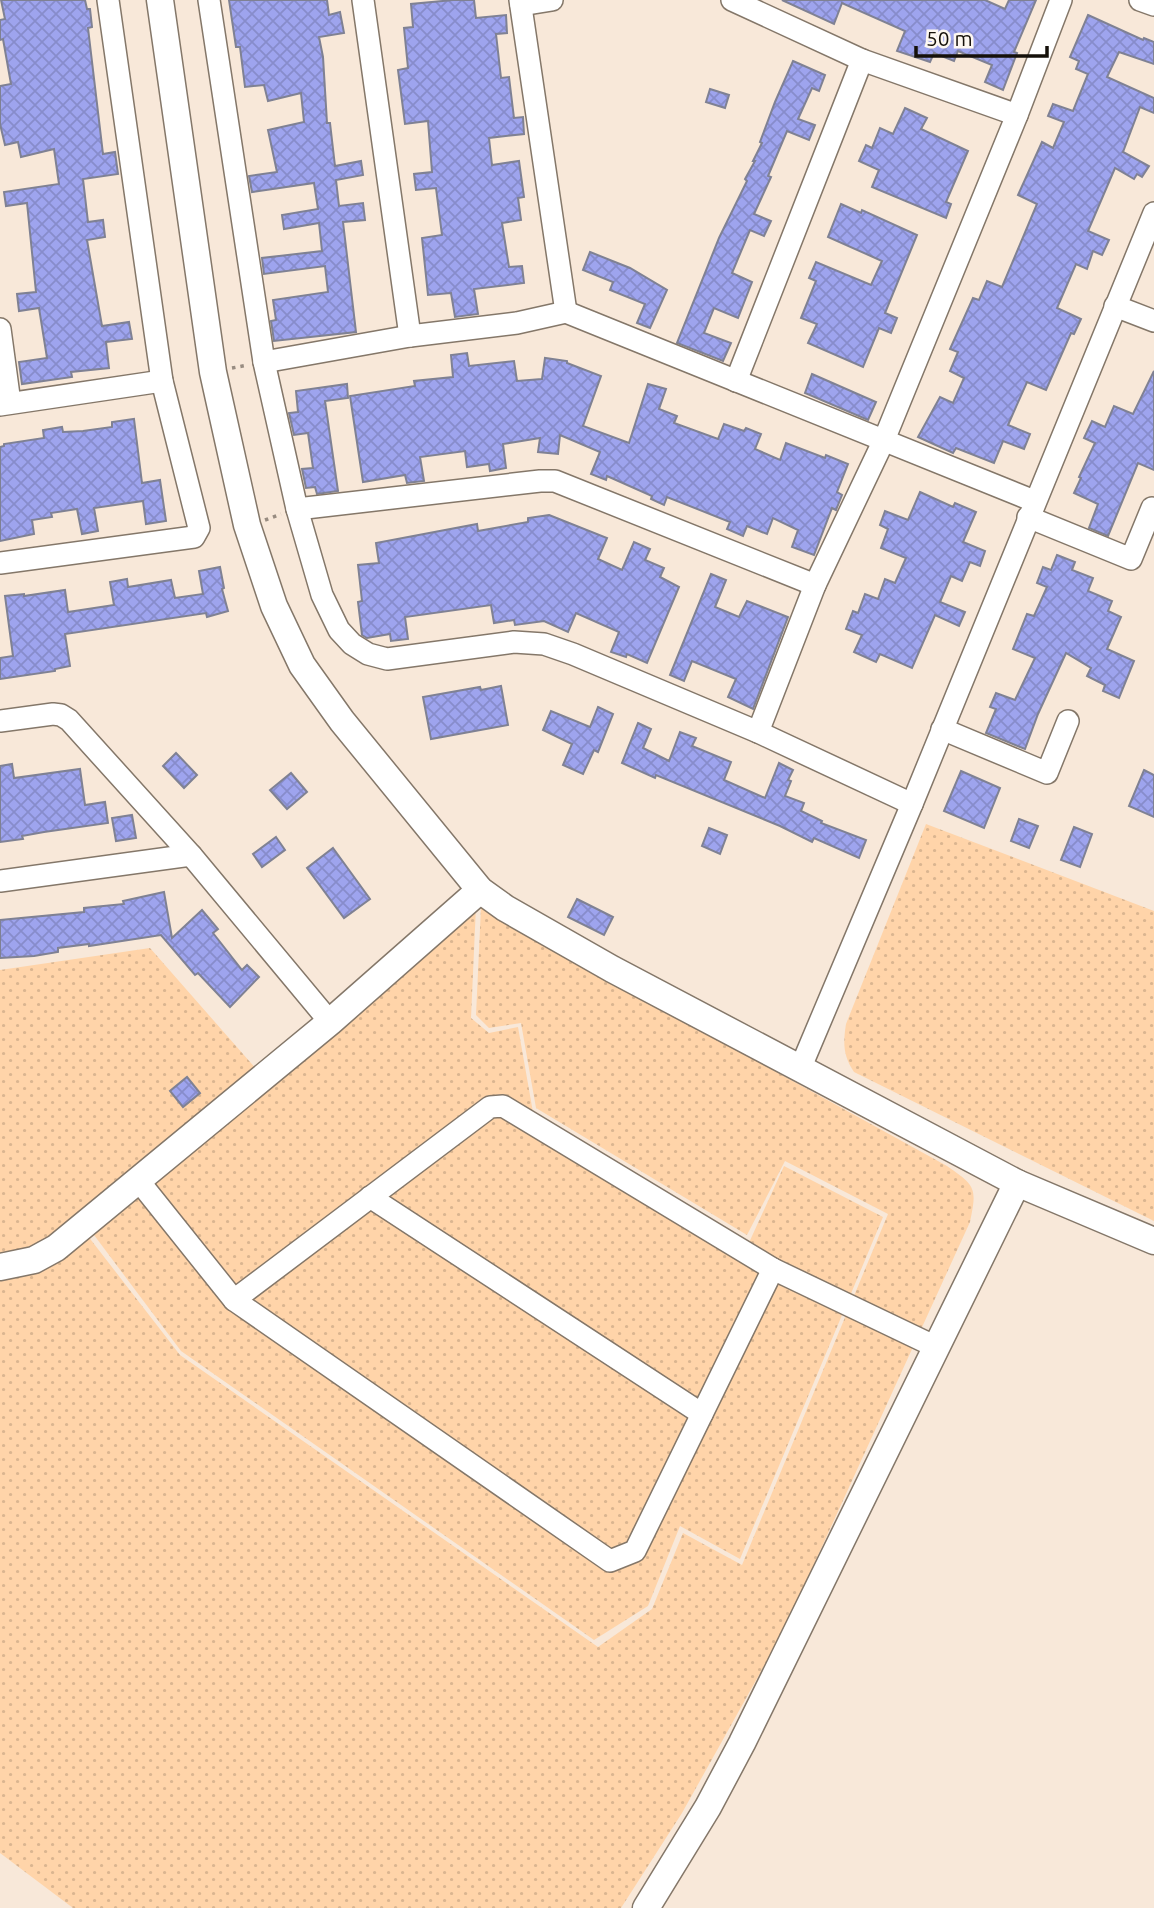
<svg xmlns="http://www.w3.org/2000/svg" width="1154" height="1908" font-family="Ubuntu,sans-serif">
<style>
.grass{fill:url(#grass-dots)}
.building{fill:url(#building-cross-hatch);stroke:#7f8193;stroke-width:2}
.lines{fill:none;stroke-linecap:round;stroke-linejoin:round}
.minor-casing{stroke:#847769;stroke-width:24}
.tertiary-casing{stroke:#847769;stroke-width:29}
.path{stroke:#988c81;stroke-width:3.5;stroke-dasharray:3.5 5;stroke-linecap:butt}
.minor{stroke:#fff;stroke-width:21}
.tertiary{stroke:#fff;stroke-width:26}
</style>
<defs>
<pattern id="grass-dots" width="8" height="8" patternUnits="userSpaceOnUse" patternTransform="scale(1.75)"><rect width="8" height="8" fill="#ffd4a9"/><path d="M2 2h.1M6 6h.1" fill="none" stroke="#dab590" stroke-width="1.8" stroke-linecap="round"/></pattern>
<pattern id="building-cross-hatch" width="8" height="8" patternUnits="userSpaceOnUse" patternTransform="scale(1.75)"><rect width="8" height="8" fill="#9ea4ee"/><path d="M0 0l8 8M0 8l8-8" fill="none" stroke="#878ccb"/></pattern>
</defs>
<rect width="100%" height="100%" fill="#f8e8d9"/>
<!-- grass -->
<g class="grass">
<path d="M926,824L1154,911V1221L854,1072C843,1056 843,1043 846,1024Z"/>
<polygon points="476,906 471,1018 489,1033 518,1027 537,1135 742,1258 784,1166 883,1217 740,1559 680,1526 648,1606 594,1640 181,1351 91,1231"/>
<path d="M481,907L501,920L947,1166C976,1186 977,1188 970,1222L783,1632L682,1813L621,1908H73L0,1853V970L150,948L257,1070L74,1218L180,1355L598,1647L652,1609L683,1533L742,1565L888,1214L785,1161L747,1235L536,1108L521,1023L489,1028L476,1015Z"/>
</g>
<!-- building -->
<g class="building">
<polygon points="1,0 85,0 87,9 90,9 92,27 88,28 103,154 115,152 118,174 83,179 88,222 103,220 105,237 87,240 102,326 129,322 132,339 106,342 109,368 71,372 72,377 22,384 19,362 47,358 39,308 19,311 17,294 36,292 27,203 6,206 4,192 59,184 54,149 21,157 18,142 5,145 0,124 0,86 11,84 3,39 0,40 0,20 5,19"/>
<polygon points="229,0 327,0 329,15 340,12 344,33 319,37 323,57 327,123 330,123 335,166 361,161 363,175 336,180 339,206 363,203 365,220 343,222 356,332 274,341 271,321 276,320 273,300 328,292 325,266 264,274 262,258 322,251 319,223 284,229 282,215 318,209 314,183 252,192 249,176 277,172 268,130 304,122 301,93 268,101 264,85 245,87 240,47 236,47"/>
<polygon points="453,0 474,0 476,18 506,15 507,33 496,34 501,78 509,77 514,118 523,117 524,134 489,138 492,165 519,161 524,197 518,198 521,220 502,223 509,267 522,266 524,283 474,289 478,314 455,317 451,293 428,295 422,238 442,235 436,188 416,190 414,174 432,172 428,121 405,124 398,70 408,68 404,28 413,27 411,4"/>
<polygon points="782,0 985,0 1005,9 1009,0 1036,0 1014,52 1017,53 1003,90 985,82 992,65 958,51 954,61 934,53 930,62 897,51 905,31 842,3 834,24"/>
<polygon points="1088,15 1143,40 1144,38 1154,42 1154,64 1119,52 1107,77 1154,98 1154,113 1140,107 1123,152 1149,166 1142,177 1137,174 1134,179 1115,168 1088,231 1109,240 1102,255 1093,251 1087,269 1076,264 1057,308 1081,319 1074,334 1071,333 1046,390 1027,382 1008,425 1030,434 1024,449 1003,441 994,463 956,448 953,453 918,437 940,397 953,403 964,378 950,371 958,352 950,349 973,298 979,300 987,281 1002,287 1037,204 1018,195 1042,142 1053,148 1064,122 1048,116 1053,104 1073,111 1088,74 1076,69 1079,61 1070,57"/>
<polygon points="793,61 825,75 819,91 812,88 798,119 815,125 809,140 787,131 768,176 771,177 754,214 771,221 764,236 750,230 732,273 752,282 738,318 714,308 704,333 731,343 723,361 677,343 719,238 747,181 745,179 755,161 753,161 762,143 760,142 775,102"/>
<polygon points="710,89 729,95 725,108 706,102"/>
<polygon points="905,108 927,118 921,129 968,151 946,202 951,204 946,218 872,187 879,170 859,161 866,145 872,148 880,128 893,134"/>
<polygon points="841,204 861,213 862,210 917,235 885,313 897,318 891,333 879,328 863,367 808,343 817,324 801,318 816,281 809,278 816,262 871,285 882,261 828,237"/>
<polygon points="590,252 630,268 667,290 650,328 637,323 645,304 610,290 613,282 583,270"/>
<polygon points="467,353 469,366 514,361 517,381 542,379 545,358 567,361 567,363 601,376 583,426 629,443 648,384 666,389 659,409 677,416 674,423 718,439 724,424 744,431 746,428 761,434 755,449 780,460 786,443 825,458 826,455 848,464 837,492 842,495 836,510 832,508 814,555 792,547 798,530 773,518 767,534 747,526 743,536 727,529 730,522 667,497 664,505 651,499 652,496 607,476 606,480 591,474 600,452 560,435 558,454 538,452 540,438 503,444 506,468 490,471 489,464 467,467 465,451 420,457 424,481 407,483 405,475 363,482 350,396 415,386 414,381 453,377 451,355"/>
<polygon points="1154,371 1154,470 1138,463 1108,536 1089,528 1098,504 1074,493 1081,478 1079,477 1095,443 1084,438 1092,421 1105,427 1114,406 1133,414"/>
<polygon points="812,374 876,402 868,420 805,393"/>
<polygon points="347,384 348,398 325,401 338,491 317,494 315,487 306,488 302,469 313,468 308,433 294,435 289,413 298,412 296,391"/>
<polygon points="134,419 142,483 160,480 166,521 146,524 143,501 94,508 98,531 82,534 77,509 51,513 52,517 32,520 34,534 0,541 0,447 4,446 4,444 44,438 43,430 62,427 63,432 83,431 112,427 112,422"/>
<polygon points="920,492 953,507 955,503 976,512 963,542 985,551 980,566 970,562 962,581 951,576 940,602 965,612 959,626 935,615 912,668 880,654 876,662 854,652 862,635 846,629 853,611 858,613 865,594 878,599 885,579 895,583 906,558 881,548 888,529 880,525 885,511 908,520"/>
<polygon points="549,515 607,538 598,559 622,570 634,542 650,549 645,560 664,568 660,577 679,587 647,663 627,654 626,657 611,652 619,632 576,613 568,632 544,621 515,625 514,620 494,623 491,605 405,617 408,639 391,641 390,634 367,638 362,635 358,602 362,601 358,565 379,563 376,543 477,524 478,531 528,522 528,518"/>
<polygon points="1057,555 1075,562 1072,570 1093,578 1088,591 1112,601 1108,611 1121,617 1107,649 1134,661 1119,698 1103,691 1105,685 1087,676 1091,668 1066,653 1038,714 1025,749 986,733 996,709 990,707 996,693 1015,700 1035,658 1013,649 1027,614 1034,616 1047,587 1037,583 1043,567 1051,570"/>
<polygon points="220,567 224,588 222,589 228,611 207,617 206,613 65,634 70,666 55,669 55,671 0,679 0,658 13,656 5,596 24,594 24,596 65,590 68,612 114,605 110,582 127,579 128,587 171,580 175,598 203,594 199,571"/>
<polygon points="711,574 726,580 715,607 739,617 747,601 788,617 753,709 728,697 736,679 692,661 684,681 670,675"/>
<polygon points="501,686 508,725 431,739 423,697 480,687 481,690"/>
<polygon points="598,707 613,714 598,752 594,750 583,774 563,765 572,744 543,730 551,711 590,727"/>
<polygon points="638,723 651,729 643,748 669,761 680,732 696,738 692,746 731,762 724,780 765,798 779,763 793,770 788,780 791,781 785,796 804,803 801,811 822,821 821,823 866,840 859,858 814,838 812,842 780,826 656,775 655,778 622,763"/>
<polygon points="176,753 197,775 184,788 163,766"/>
<polygon points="12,764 14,778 80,769 85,805 105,802 108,823 44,832 22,836 23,839 0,842 0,766"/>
<polygon points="1144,770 1154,775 1154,817 1129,806"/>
<polygon points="961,771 1000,788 984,828 944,811"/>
<polygon points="291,773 307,792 287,809 270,790"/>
<polygon points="132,815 136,838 116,841 112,818"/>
<polygon points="1019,819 1038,826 1029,848 1011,841"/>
<polygon points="1074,827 1092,834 1080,867 1061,860"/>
<polygon points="709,828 727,835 720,854 702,846"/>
<polygon points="276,837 285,850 262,867 253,854"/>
<polygon points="333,848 370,899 344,918 307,868"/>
<polygon points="164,892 172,938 202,910 218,929 213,933 242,970 247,965 259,977 230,1007 198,973 195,975 161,935 89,946 89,944 58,948 58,952 34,956 0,958 0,920 84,912 84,908 124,904 123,901"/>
<polygon points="577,899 613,917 604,935 568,917"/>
<polygon points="187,1077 200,1093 183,1107 170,1091"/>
</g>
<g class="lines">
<!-- minor casing -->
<g class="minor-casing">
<g id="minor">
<polyline points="209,0 264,362 297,509 322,595 339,630 352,644 368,654 387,659 514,642 544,644 573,654 758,732 912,804"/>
<polyline points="363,0 410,336"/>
<polyline points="520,0 566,312"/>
<polyline points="732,0 862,60 1017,115"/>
<polyline points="1140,0 1154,5"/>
<polyline points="521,5 552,0"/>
<polyline points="1115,306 1154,321"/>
<polyline points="0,329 10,403"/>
<polyline points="264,362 410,336 517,323 566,312 1034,501"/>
<polyline points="736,381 862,60"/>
<polyline points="0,405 162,381"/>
<polyline points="297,509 540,481 555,481 815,585"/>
<polyline points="1028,517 1131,559 1152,508"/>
<polyline points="0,563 194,537 199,528 162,381 108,0"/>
<polyline points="0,721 53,714 61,715 69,720 191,855 330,1022"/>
<polyline points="942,729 1047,773 1068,721"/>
<polyline points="758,732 815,585 884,440 1017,115 1061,0"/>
<polyline points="0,881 191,855"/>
<polyline points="800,1069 912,804 1154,213"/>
<polyline points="138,1180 234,1300 610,1561 635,1551 773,1269"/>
<polyline points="370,1197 702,1414"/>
<polyline points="234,1300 490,1107 503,1106 773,1269 936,1347"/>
</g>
</g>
<!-- tertiary casing -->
<g class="tertiary-casing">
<g id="tertiary">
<polyline points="160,0 213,372 247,525 274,606 302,665 342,721 480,890 505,908 612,969 1017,1183 1154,1241"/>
<polyline points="0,1267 34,1260 56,1248 330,1022 480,890"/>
<polyline points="646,1908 708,1807 742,1743 1017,1183"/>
</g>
</g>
<!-- path -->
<g class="path">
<polyline points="232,368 248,365"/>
<polyline points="265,520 281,514"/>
</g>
<!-- minor -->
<use href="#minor" class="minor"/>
<!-- tertiary -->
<use href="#tertiary" class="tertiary"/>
</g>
<!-- scale -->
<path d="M916 46v10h131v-10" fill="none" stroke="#15100a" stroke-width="3.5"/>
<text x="926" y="46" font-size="21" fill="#15100a" stroke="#fdf7f1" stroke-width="5" paint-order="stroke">50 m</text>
</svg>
